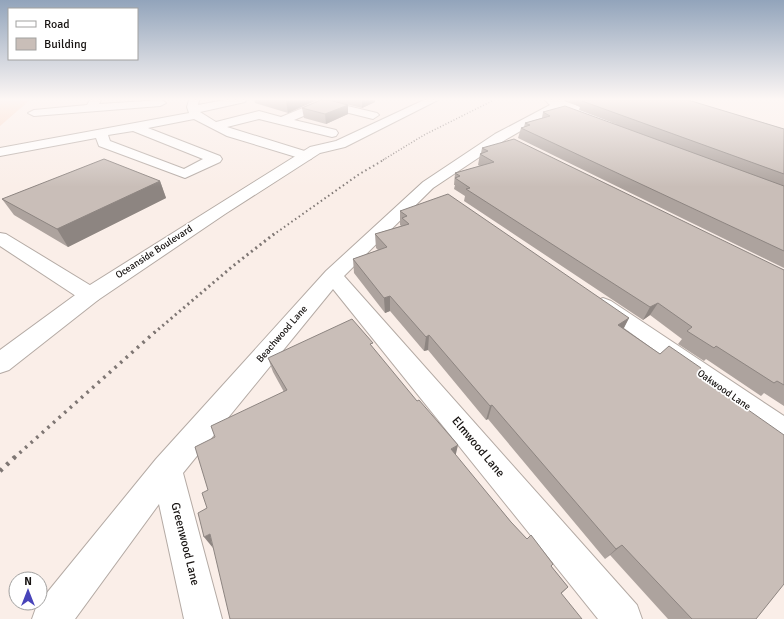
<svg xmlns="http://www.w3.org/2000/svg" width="784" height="619" font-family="Signika,sans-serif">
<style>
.green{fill:#fbd8c5}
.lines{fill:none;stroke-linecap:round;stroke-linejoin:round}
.minor-casing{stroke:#b4aaa4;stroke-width:2}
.major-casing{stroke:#b4aaa4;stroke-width:2}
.minor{fill:#fff;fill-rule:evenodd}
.major{fill:#fff;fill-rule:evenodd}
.rail-far4{stroke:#7e7673;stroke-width:1.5;stroke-dasharray:1 2;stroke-linecap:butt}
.rail-far3{stroke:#7e7673;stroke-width:2;stroke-dasharray:1.5 3;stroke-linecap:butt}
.rail-far2{stroke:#7e7673;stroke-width:3;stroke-dasharray:2 3.5;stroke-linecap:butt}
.rail-far1{stroke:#7e7673;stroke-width:3.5;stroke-dasharray:2.5 5;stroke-linecap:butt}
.rail{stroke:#7e7673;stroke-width:4.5;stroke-dasharray:3 6;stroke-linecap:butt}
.wall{fill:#ada39e}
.shaded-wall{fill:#8d8581}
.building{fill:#c9beb8;stroke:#8d8581}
.labels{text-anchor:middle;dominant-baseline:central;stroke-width:3.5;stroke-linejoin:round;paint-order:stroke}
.street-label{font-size:10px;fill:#171311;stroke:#fff}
.near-street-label{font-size:12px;fill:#171311;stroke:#fff}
</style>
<rect width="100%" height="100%" fill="#faeee8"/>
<!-- green -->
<polygon class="green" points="0,100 30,100 0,126"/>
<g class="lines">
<!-- minor casing -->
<g class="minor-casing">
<g id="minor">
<polygon points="90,100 101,100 99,104 162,100 166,103 160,106 34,116 28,113 34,110 87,105"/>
<path d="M189,100H199L198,105L224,100H246L245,102L200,112L216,122L259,111L281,117L322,100L377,113L379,115L373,119L325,107L294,120L336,130L338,133L336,136L332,137L259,119L227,127L311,153L313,156L311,159L306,160L227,136L194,119L148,128L220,156L222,159L220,162L185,178L99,146L96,138L0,156V148L189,113L187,107ZM133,131L203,159L184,169L110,141L108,135Z"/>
<polygon points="545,100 565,100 564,101 612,118 614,121 608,125 604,124 560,108 505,140 433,188 344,276 637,605 642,619 598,619 333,289 183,473 222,619 184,619 159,504 75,619 32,619 37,605 156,459 326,271 423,182 495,134 550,105"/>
<polygon points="0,233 6,234 98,290 101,295 98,300 90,302 82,300 0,246"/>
<polygon points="603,298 611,301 784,416 784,445 774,441 595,311 592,306 595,301"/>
</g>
</g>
<!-- major casing -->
<g class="major-casing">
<polygon id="major" points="424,100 438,100 345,147 320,153 225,214 98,300 9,370 0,373 0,350 82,290 310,147 336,141"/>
</g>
<!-- minor -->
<use href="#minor" class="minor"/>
<!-- major -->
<use href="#major" class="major"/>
<!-- rail-far4 -->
<polyline class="rail-far4" points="383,160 424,135 494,100"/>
<!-- rail-far3 -->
<polyline class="rail-far3" points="273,235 358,175 385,159"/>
<!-- rail-far2 -->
<polyline class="rail-far2" points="154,333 233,266 274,234"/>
<!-- rail-far1 -->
<polyline class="rail-far1" points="14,458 155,332"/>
<!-- rail -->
<polyline class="rail" points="0,471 15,457"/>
</g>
<!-- wall -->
<g class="wall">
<polygon points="254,100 317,100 288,113 255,103"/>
<polygon points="321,100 375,100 375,102 362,108 333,101 348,105 348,114 326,124 304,118 302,108"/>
<polygon points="570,100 688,100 784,129 784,268 518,138 521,128 524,127 525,123 542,118 543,112 616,124 579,110 580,107 569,102"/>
<polygon points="482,148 784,270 784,406 764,393 761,396 706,359 704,361 678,344 682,339 650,315 643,320 464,201 465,196 454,189 455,185 454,185 455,173 480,166 478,165 480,154 481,153"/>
<polygon points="160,181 166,198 68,247 14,215 2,199"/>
<polygon points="400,211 629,318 624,328 660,354 697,374 756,619 668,619 610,555 605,559 488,419 486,420 428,350 424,351 390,311 385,313 354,273 353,259 378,250 376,248 375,234 401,226 400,225"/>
<polygon points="373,348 455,455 511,522 551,566 568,587 561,594 207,508 208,490 215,437 284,392 273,372 268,358"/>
</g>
<!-- shaded-wall -->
<g class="shaded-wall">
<polygon points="288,100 317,100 288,113 286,101"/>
<polygon points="362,100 375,100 375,102 362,108"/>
<polygon points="348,105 348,114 326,124 325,114"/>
<polygon points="160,181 166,198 68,247 57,229"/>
<polygon points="390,296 390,311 385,313 384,298"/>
<polygon points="658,303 650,315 643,320 650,307"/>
<polygon points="629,318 621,333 618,325"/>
<polygon points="429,335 428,350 424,351 426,337"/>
<polygon points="492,405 488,419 486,420 490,406"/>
<polygon points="458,445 455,458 451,449"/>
<polygon points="210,534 213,548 204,537"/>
<polygon points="622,545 610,555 605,559 616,549"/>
</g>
<!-- building -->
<g class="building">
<polygon points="321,100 329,100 348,105 325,114 302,108"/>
<polygon points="584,100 688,100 784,129 784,174 582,101"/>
<polygon points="565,106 784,186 784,251 521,128 530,125 525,123 550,116 543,112"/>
<polygon points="514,139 784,270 784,385 777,381 774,383 716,346 714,348 687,331 692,327 658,303 650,307 466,189 470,188 455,178 460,176 455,173 494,162 480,154 488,151 482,148"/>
<polygon points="104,159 160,181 57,229 2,199"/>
<polygon points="448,194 629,318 618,325 660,354 669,346 701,368 697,374 784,435 784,584 756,619 692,619 622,545 616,549 492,405 490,406 429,335 426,337 390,296 384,298 353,259 387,247 375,234 409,224 402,218 407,216 400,211"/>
<polygon points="352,319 373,343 370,344 417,401 419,400 458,445 451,449 511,522 527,539 531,535 553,564 551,566 568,587 561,593 582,619 230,619 210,534 204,537 198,513 207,508 202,493 208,490 195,447 215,437 211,426 287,390 268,358"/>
</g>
<!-- sky -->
<linearGradient id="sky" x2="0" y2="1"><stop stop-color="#92a4bb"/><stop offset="0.53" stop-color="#fdf7f5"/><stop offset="1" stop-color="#fdf7f5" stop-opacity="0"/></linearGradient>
<rect width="784" height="187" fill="url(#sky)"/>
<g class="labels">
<!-- street labels -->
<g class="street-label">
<text transform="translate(154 252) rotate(-33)">Oceanside Boulevard</text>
<text transform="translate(282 334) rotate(-49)">Beachwood Lane</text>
<text transform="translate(724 390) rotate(35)">Oakwood Lane</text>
</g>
<!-- near-street labels -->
<g class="near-street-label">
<text transform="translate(478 447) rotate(50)">Elmwood Lane</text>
<text transform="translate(185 544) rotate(76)">Greenwood Lane</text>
</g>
</g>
<!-- legend -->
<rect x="8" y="8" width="130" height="52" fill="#ffffff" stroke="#a2a1a0"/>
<rect x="16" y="21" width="20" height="6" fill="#ffffff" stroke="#a2a1a0"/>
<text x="44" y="28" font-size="12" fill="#171311">Road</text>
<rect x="16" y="38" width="20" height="12" fill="#c9beb8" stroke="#a2a1a0"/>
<text x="44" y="48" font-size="12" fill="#171311">Building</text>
<!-- north arrow -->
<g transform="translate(28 591)"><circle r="19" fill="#ffffff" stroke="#a2a1a0"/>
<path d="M0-3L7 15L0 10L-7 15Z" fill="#4844ba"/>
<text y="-6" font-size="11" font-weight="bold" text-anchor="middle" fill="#171311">N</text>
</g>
</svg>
